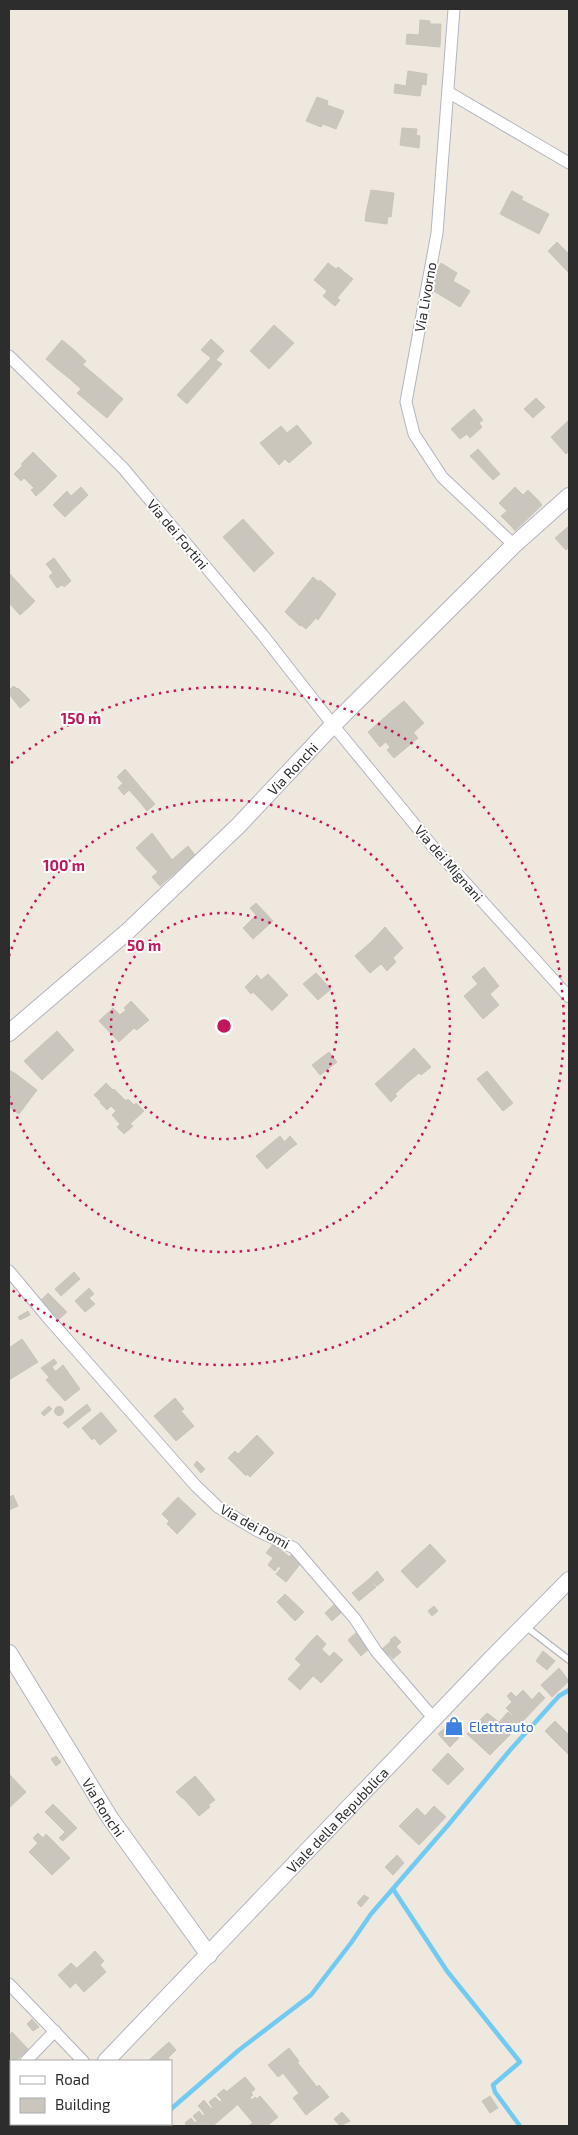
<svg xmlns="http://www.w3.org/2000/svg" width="578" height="2135" font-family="'Exo 2',sans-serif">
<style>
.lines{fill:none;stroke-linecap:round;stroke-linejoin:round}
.stream{stroke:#72caf0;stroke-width:4.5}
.building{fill:#cac6be;stroke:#cac4b9}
.lane-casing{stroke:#b3b5c0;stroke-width:8}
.street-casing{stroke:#b3b5c0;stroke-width:13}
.secondary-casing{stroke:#b3b5c0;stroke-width:18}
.lane{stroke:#fff;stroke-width:5.5}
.street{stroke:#fff;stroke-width:11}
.secondary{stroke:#fff;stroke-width:16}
.ring{fill:none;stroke:#c2185b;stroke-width:2.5;stroke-dasharray:2.5 5}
.labels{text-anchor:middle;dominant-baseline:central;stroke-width:4;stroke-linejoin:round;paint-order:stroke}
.street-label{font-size:14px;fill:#2d2d2d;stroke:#fff}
.shop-label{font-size:14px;fill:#366cbe;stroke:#fff;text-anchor:start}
.centre{fill:#c2185b;stroke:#fff;stroke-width:2.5}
.ring-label{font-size:15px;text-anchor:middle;font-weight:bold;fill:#c2185b;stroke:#fff;stroke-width:4;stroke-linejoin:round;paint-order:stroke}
</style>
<rect width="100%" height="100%" fill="#eee8df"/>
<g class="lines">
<!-- stream -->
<g class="stream">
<polyline points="393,1889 447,1971 520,2062 493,2085 495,2092 520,2126"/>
<polyline points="171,2109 239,2050 311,1995 351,1943 371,1914 449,1824 511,1749 559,1696 569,1690"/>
<polyline points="154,2124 155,2124"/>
</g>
</g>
<!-- building -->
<g class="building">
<polygon points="420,20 430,21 430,24 441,24 440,47 406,44 407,34 419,35"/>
<polygon points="408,71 427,74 426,85 422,84 420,96 394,93 395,84 406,86"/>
<polygon points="317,97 328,101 327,105 344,111 336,129 323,124 321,127 306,121"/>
<polygon points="402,128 417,129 416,135 420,136 419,148 400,145"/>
<polygon points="371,190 394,193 391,217 366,213"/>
<polygon points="512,191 523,197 521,200 510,194"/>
<polygon points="510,194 549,214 539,234 500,214"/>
<polygon points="366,213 388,216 387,224 365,221"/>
<polygon points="557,242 569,254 569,273 548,251"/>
<polygon points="328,263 336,269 329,277 335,282 327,291 314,280"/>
<polygon points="441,263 457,273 453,281 470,291 460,307 432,290 437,283 431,279"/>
<polygon points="338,267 353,279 337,298 340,300 335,306 323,296 335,282 329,277"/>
<polygon points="274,325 294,343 269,369 250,351"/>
<polygon points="211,339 224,351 215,361 201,350"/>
<polygon points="62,340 72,348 55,367 46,359"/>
<polygon points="72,348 86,361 70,379 55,367"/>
<polygon points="211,358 215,361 216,360 222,364 187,404 177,395"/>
<polygon points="83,365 94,374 81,389 70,379"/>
<polygon points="94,374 123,399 116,407 106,399 96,409 77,393 85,385 93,392 98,386 89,379"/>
<polygon points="89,379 98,386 93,392 85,385"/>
<polygon points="536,398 545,407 533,418 524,409"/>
<polygon points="106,399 116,407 107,418 96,409"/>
<polygon points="474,409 483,420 479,423 469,413"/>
<polygon points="469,413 479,424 467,434 458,423"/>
<polygon points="569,420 569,451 566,454 551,437"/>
<polygon points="458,423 467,434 460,439 451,429"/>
<polygon points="479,423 482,427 470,438 467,434"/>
<polygon points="297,425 312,443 289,463 285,459 299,448 287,433"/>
<polygon points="281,426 287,433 273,444 285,459 279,465 260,443"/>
<polygon points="287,433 299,448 285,459 273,444"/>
<polygon points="478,449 500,474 493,480 470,456"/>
<polygon points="33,452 57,476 45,488 21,464"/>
<polygon points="23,465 45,488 36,496 31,490 34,488 24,478 21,481 14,474"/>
<polygon points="81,487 88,495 65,517 53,505 67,491 71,496"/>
<polygon points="515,487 523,495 528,490 538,500 511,526 501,516 507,511 499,503"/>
<polygon points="538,500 542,505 515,531 511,526"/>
<polygon points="243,519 274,553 254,572 223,537"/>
<polygon points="569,526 569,547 566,550 555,538"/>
<polygon points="54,558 71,581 64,587 46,564"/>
<polygon points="53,573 62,585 57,588 49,576"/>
<polygon points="10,574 29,595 22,601 28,608 20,615 9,603"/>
<polygon points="313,577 319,582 320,580 336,594 318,620 316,618 306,629 301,625 300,626 285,612"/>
<polygon points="29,595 35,601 28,608 22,601"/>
<polygon points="14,686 17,689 18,688 30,700 20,708 9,694 9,690"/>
<polygon points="404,701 424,723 413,733 393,710"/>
<polygon points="393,710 406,724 380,747 368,732"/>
<polygon points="406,724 418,738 394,758 387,750 390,747 386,742"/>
<polygon points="125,769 147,795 139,801 117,777"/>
<polygon points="123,783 129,790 124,795 118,788"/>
<polygon points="147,795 155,804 147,811 139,801"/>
<polygon points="152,833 172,860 158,872 136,848"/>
<polygon points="188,846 195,855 160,886 152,877"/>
<polygon points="256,903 273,921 253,939 243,928 256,915 250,908"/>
<polygon points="385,927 391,934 377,947 371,942"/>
<polygon points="391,934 403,948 393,958 396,962 387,971 378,960 384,955 377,947"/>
<polygon points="371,942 373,944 361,955 371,966 378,960 381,964 370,973 355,956"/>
<polygon points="374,943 384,955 371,966 361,955"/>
<polygon points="484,967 499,986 490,994 480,982 478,984 472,977"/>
<polygon points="316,973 331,989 318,1000 303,984"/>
<polygon points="268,974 288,995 272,1011 253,992 261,985 259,982"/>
<polygon points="257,975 261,980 259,982 261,985 251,994 245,987"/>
<polygon points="480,982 499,1005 483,1019 464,996"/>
<polygon points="131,1001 149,1020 137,1030 134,1028 119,1042 99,1021 113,1008 120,1015 126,1010 124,1008"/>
<polygon points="57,1031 74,1050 42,1080 24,1061"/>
<polygon points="414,1048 431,1067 421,1075 419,1073 408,1082 394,1067"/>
<polygon points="329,1052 337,1062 320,1075 312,1065"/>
<polygon points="394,1067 408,1082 395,1094 397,1096 391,1102 375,1084"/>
<polygon points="9,1070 16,1074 9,1083"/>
<polygon points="487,1071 513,1103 503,1111 477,1079"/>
<polygon points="16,1074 37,1090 19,1114 9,1107 9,1083"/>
<polygon points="106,1083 113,1090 101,1102 94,1095"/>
<polygon points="114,1089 126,1101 128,1099 134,1105 136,1103 144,1111 130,1124 133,1126 124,1134 117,1127 120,1124 112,1115 116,1111 111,1106 107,1110 100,1103"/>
<polygon points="280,1136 290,1149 267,1169 256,1156"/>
<polygon points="290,1136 297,1144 290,1149 284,1142"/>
<polygon points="74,1272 80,1279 61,1296 55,1289"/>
<polygon points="89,1288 94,1294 89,1298 95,1304 85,1312 75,1301"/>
<polygon points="48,1293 67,1312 57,1321 39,1302"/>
<polygon points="28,1311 30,1315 20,1320 18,1317"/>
<polygon points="22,1339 38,1362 9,1380 9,1348"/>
<polygon points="54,1359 57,1363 52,1367 56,1372 49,1377 41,1368"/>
<polygon points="63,1365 80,1389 65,1401 46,1380"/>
<polygon points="175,1398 184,1409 181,1411 194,1426 176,1441 154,1416"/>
<polygon points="87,1404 91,1410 68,1428 63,1423"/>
<polygon points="49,1406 52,1409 44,1416 41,1413"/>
<circle cx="59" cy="1411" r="4.5"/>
<polygon points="101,1412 117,1431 100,1445 94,1438 92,1440 82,1428"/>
<polygon points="257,1435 274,1453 265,1462 248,1444"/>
<polygon points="248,1444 265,1462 255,1472 238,1454"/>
<polygon points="235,1451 255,1472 250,1477 247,1474 246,1476 228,1458"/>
<polygon points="197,1461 205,1469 201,1473 194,1465"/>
<polygon points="13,1495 18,1506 9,1510 9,1496 10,1497"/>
<polygon points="178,1497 196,1514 177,1534 167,1524 169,1521 162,1514"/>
<polygon points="273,1544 290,1557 283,1565 266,1553"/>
<polygon points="430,1544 446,1561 417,1588 401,1571"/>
<polygon points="291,1555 301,1563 286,1582 276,1574 281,1568 278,1566 275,1571 268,1565 273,1558 283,1565"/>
<polygon points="377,1571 384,1580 377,1586 369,1579"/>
<polygon points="369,1579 376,1587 359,1601 352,1593"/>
<polygon points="285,1594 304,1612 295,1621 277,1602"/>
<polygon points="337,1602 344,1610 332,1621 325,1613"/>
<polygon points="434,1606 438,1611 432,1616 428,1611"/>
<polygon points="358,1631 371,1647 361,1656 348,1640"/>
<polygon points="317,1635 326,1644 322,1649 312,1640"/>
<polygon points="395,1636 401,1642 396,1647 390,1640"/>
<polygon points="312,1640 338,1665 321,1683 295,1659"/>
<polygon points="391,1641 401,1652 393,1659 388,1654 385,1657 380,1651"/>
<polygon points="543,1651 555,1661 547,1670 536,1661"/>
<polygon points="334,1652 343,1660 338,1665 330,1656"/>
<polygon points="301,1665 313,1676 300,1690 288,1679"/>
<polygon points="559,1668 569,1681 552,1697 541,1685"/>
<polygon points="523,1690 534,1702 516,1718 506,1708 512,1702 507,1696 511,1692 516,1697"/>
<polygon points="539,1692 545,1698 521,1723 516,1718 534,1702 532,1700"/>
<polygon points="508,1712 521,1723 505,1740 481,1719 487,1713 499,1722"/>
<polygon points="481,1719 505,1740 490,1755 467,1734"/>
<polygon points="555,1721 569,1735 569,1755 545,1731"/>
<polygon points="447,1726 459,1738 450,1747 438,1734"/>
<polygon points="448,1753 464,1769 448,1785 432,1770"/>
<polygon points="56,1756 61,1762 56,1766 51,1759"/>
<polygon points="9,1774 26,1792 9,1808"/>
<polygon points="195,1776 202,1784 183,1799 176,1792"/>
<polygon points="202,1784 215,1800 208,1805 195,1790"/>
<polygon points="195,1790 210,1807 199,1816 184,1799"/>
<polygon points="53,1804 73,1824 65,1832 45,1812"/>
<polygon points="434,1806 446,1817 419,1845 399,1826 417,1808 425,1816"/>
<polygon points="73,1824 77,1828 63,1841 59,1838"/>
<polygon points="38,1833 43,1838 46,1834 54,1842 45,1851 33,1838"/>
<polygon points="54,1842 70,1858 52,1875 29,1852 38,1843 45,1851"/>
<polygon points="397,1855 404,1863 393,1875 385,1867"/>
<polygon points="364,1895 369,1898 361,1907 357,1903"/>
<polygon points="95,1951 104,1961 100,1965 106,1972 84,1992 76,1983 84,1975 77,1968"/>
<polygon points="71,1963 84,1975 70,1988 58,1975"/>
<polygon points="32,2019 39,2027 33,2031 27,2024"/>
<polygon points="12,2032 28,2049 16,2061 11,2063 9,2060 9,2036"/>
<polygon points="169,2042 176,2050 168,2058 160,2050"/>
<polygon points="289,2048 299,2061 297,2062 317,2087 319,2085 329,2097 306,2115 293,2098 299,2093 283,2073 278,2077 268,2065"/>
<polygon points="160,2050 171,2061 148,2061"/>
<polygon points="245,2077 255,2089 241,2102 230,2089"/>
<polygon points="224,2089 237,2105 213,2126 187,2126 185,2123 191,2118 195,2123 197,2121 193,2116 199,2111 203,2116 205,2115 201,2109 207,2104 212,2109 213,2108 209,2102 215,2097 220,2102 222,2100 217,2095"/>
<polygon points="230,2089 241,2102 237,2105 226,2092"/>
<polygon points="251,2093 253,2095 250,2097 252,2100 255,2097 257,2099 247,2108 241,2102"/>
<polygon points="260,2096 278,2117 267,2126 263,2126 247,2108"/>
<polygon points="490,2096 498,2108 490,2113 482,2101"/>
<polygon points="204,2100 207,2104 201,2109 198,2106"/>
<polygon points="241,2102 263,2126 248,2126 253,2123 238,2105"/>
<polygon points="342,2112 350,2121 340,2126 334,2119"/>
</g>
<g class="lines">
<!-- lane casing -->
<g class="lane-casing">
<polyline id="lane" points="525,1626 569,1660"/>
</g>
<!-- street casing -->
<g class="street-casing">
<g id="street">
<polyline points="454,9 437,233 406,402 414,434 442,477 514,545"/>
<polyline points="448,92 569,163"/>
<polyline points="9,356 123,468 262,634 333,725 434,848 569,997"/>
<polyline points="9,1271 49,1319 196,1486 218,1507 256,1530 294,1548 355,1619 376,1651 435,1720"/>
<polyline points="9,1984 83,2061"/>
<polyline points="26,2061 55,2031"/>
<polyline points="9,2079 11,2076"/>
<polyline points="144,2124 146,2126"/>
</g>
</g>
<!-- secondary casing -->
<g class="secondary-casing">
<g id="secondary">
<path id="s1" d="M9,1033L128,931L239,825L333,725L514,545L569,496"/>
<path id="s2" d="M9,1653L110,1818L209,1955"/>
<path id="s3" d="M106,2061L488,1662L569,1580"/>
<polyline points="43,2126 46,2124"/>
</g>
</g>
<!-- lane -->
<use href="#lane" class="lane"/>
<!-- street -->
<use href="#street" class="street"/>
<!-- secondary -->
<use href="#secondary" class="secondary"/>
</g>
<!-- distance rings -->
<g class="ring">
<circle cx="224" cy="1026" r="113"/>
<path d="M9 956A226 226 0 1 1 9 1096"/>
<path d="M11 763A339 339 0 1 1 11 1289"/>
</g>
<!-- icons -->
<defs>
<g id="shop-bare" transform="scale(1.5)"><path d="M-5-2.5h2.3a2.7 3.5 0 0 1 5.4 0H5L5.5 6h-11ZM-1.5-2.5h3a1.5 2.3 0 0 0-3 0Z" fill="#3f7fe0" stroke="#fff" stroke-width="2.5" paint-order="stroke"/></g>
</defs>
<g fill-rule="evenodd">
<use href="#shop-bare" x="454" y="1726"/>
</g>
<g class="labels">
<!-- street labels -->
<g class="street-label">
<text transform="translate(425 297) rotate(-80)">Via Livorno</text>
<text transform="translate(178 534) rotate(50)">Via dei Fortini</text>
<text stroke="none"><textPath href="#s1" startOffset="388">Via Ronchi</textPath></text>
<text transform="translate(449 863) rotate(49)">Via dei Mignani</text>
<text transform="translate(255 1526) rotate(29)">Via dei Pomi</text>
<text stroke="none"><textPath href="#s2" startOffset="181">Via Ronchi</textPath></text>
<text stroke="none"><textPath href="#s3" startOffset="334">Viale della Repubblica</textPath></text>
</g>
<!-- shop labels -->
<g class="shop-label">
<text x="469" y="1726">Elettrauto</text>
</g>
</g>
<circle cx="224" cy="1026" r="8" class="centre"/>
<g class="ring-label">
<text x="81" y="724">150 m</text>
<text x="64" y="871">100 m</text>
<text x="144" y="951">50 m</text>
</g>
<!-- border -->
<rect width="578" height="2135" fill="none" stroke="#2d2d2d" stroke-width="20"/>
<!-- legend -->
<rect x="10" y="2060" width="162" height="65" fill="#ffffff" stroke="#ababab"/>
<rect x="20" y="2076" width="25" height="8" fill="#ffffff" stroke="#ababab"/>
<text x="55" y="2085" font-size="15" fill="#2d2d2d">Road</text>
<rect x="20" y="2098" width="25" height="15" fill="#cac6be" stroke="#ababab"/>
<text x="55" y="2110" font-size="15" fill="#2d2d2d">Building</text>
</svg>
